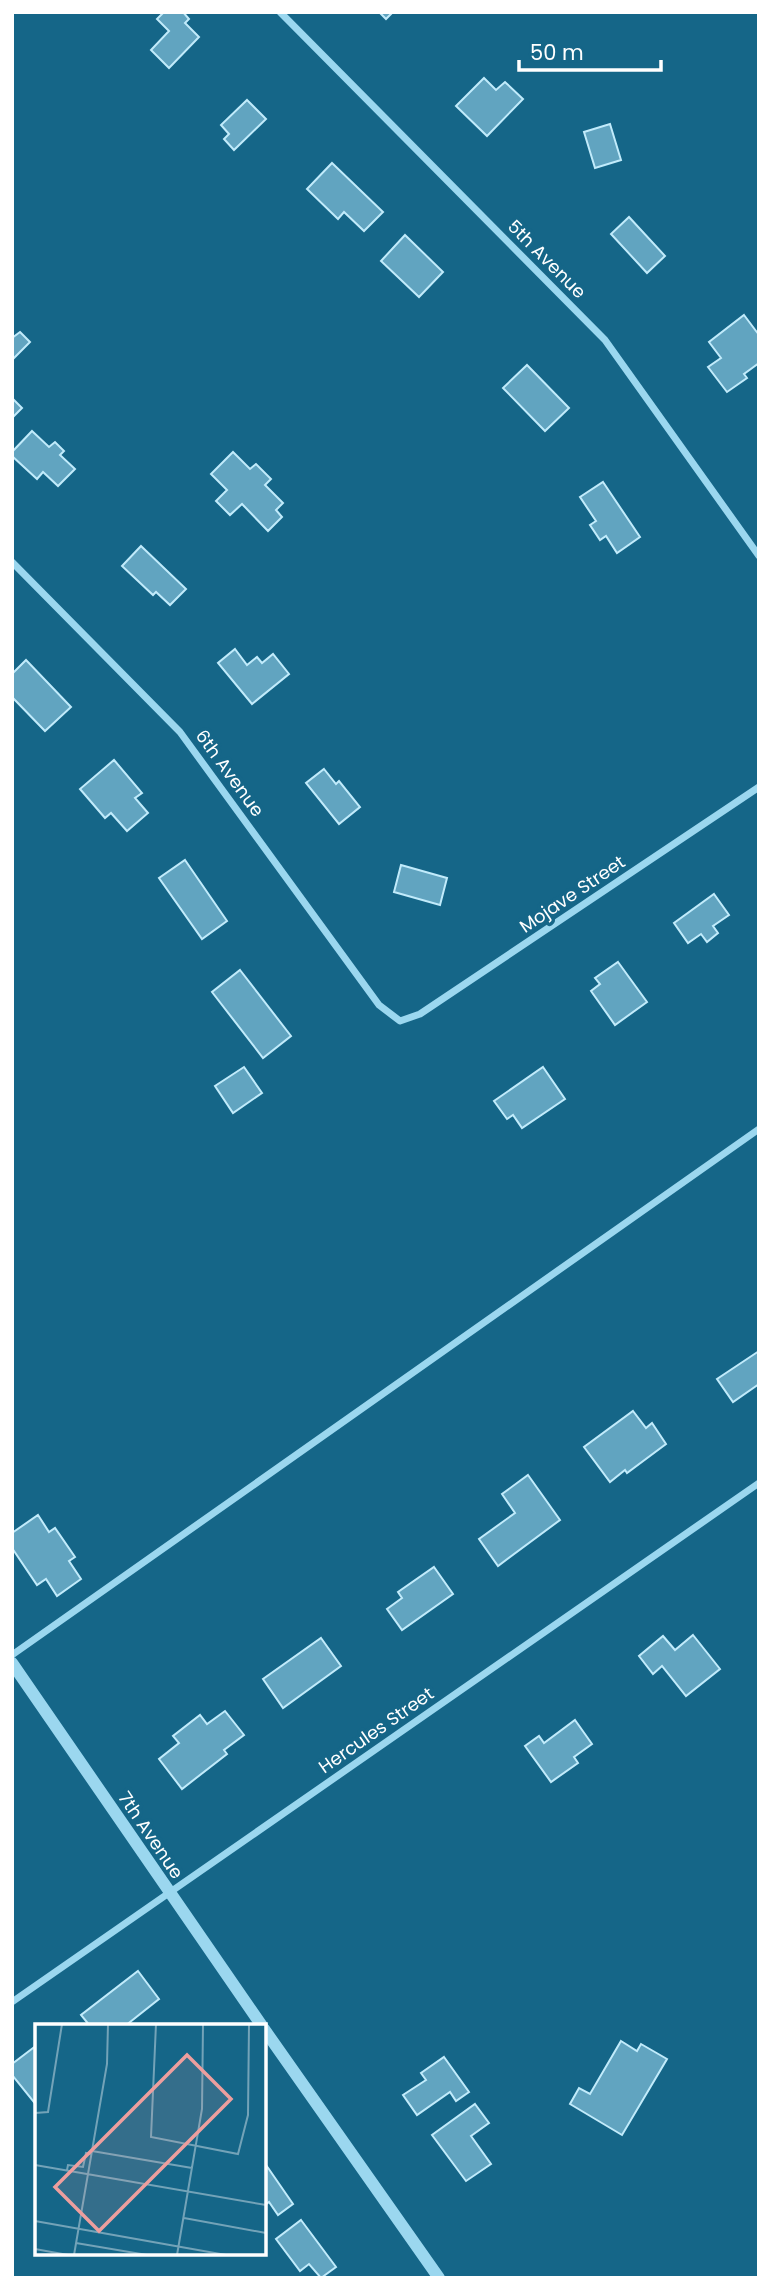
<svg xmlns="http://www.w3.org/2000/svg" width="771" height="2290" font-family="Poppins,sans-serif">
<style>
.building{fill:#61a4c0;stroke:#c1ebfb;stroke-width:2}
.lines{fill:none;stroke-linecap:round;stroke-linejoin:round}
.minor{stroke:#9bd7ef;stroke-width:7}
.tertiary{stroke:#9bd7ef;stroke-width:12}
.labels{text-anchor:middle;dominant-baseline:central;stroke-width:7;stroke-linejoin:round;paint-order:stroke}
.street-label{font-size:18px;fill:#fff;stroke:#156688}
.inset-road{fill:none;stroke:#73a3b8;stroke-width:2}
.view{fill:#ed9e9e;fill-opacity:0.15;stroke:#ed9e9e;stroke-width:3.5}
.inset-edge{fill:none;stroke:#fff;stroke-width:3.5}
</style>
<rect width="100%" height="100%" fill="#156688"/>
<!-- building -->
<g class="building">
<polygon points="164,12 183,12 189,19 185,23 199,37 169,68 151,50 169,31 157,19"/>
<polygon points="379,12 393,12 386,19"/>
<polygon points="484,78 496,90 505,82 523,99 487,136 456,106"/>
<polygon points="247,100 266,119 234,150 224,139 229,134 221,125"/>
<polygon points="610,124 621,160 595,168 584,132"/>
<polygon points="332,163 383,212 364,231 344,212 338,219 307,189"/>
<polygon points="629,217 665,256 647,273 611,234"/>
<polygon points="405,235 443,272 419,297 381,261"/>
<polygon points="744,315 759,335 759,363 744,374 747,378 727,392 708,367 721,358 709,342"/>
<polygon points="20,332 30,342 12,360 12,338"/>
<polygon points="527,365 569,408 545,431 503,388"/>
<polygon points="12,398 22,408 12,418"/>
<polygon points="32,431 49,447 55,442 64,451 60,455 75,469 58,486 43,472 37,479 12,456 12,452"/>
<polygon points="233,452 250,469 256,464 271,479 265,485 283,503 276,510 282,517 268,531 242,504 230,515 216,501 227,490 211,474"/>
<polygon points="603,482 640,537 617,553 606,536 600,540 590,525 596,521 580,497"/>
<polygon points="141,546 186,589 170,605 156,592 153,595 122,566"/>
<polygon points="235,649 247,665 257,657 262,663 273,654 289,674 252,704 218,663"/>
<polygon points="26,660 71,707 45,731 12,697 12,674"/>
<polygon points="114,760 142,793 135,798 148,813 127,831 111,813 105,818 80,789"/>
<polygon points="324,769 336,784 339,781 360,807 339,824 306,783"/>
<polygon points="185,860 227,921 202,939 159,878"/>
<polygon points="401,865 447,878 440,905 394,892"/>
<polygon points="714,894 729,915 713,926 718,933 707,942 701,934 688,943 674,923"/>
<polygon points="618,962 647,1002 615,1025 591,991 600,984 595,978"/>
<polygon points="240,970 291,1036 263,1058 212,992"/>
<polygon points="244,1067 262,1093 233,1113 215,1086"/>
<polygon points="543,1067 565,1099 522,1128 513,1115 507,1119 494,1101"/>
<polygon points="759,1351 759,1384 733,1402 717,1379"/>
<polygon points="633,1411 646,1428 652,1423 666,1444 627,1473 625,1470 610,1482 584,1447"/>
<polygon points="528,1475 560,1520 498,1566 479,1539 515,1513 502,1494"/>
<polygon points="38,1515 49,1532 55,1528 75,1557 69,1561 81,1579 57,1596 46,1579 37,1585 12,1548 12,1533"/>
<polygon points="434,1567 453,1594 402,1630 387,1609 402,1598 398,1592"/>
<polygon points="693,1635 720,1669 686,1696 662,1666 653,1674 639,1656 663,1636 675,1650"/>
<polygon points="321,1638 341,1666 283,1708 263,1679"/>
<polygon points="225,1711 244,1735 224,1750 227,1754 182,1789 159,1759 179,1743 173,1736 200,1715 207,1724"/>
<polygon points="575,1720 592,1744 574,1757 578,1763 551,1782 525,1746 539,1736 544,1743"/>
<polygon points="138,1971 159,1999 125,2026 90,2026 81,2015"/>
<polygon points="621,2041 637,2051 641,2044 667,2059 622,2135 570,2104 579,2088 590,2094"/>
<polygon points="37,2045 37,2106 12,2075 12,2064"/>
<polygon points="444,2057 469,2092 456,2101 450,2092 417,2115 403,2095 426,2080 421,2073"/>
<polygon points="475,2104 489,2123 471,2136 491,2164 466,2181 432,2135"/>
<polygon points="264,2162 293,2204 278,2215 269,2202 264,2206"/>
<polygon points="301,2220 336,2267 321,2278 309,2264 300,2271 276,2239"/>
</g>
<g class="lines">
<!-- minor -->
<g class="minor">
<polyline points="280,12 605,340 759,556"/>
<polyline points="12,562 180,732 379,1005 400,1021 420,1014 759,787"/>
<polyline points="12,1655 759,1129"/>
<polyline points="12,2002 759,1483"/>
</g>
<!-- tertiary -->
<g class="tertiary">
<polyline points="12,1663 262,2026"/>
<polyline points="264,2029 439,2278"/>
</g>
</g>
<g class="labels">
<!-- street labels -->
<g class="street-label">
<text transform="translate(547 259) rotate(45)">5th Avenue</text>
<text transform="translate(230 773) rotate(54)">6th Avenue</text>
<text transform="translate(572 894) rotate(-34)">Mojave Street</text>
<text transform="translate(376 1730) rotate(-35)">Hercules Street</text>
<text transform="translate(151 1835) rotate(56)">7th Avenue</text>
</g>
</g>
<!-- overview -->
<g transform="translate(35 2024)">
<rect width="231" height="231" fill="#156688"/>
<path class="inset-road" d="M121,0L116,113L203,130L213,91L214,0M0,89L13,88L27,0M57,127L157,144M0,141L231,181M32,146L33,141L48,143L51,129L56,130M149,194L231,209M0,197L191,231M41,219L112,231M0,225L33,231M39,231L72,40L73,0M142,231L167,85L168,0"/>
<path class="view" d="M152,31L196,75L64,207L20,163Z"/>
<rect width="231" height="231" class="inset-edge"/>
</g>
<!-- border -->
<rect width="771" height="2290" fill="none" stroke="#ffffff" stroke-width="28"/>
<!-- scale -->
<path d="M519 60v10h142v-10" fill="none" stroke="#ffffff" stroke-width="3.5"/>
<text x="530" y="60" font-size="21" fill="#ffffff" stroke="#156688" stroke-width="5" paint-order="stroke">50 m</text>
</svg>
